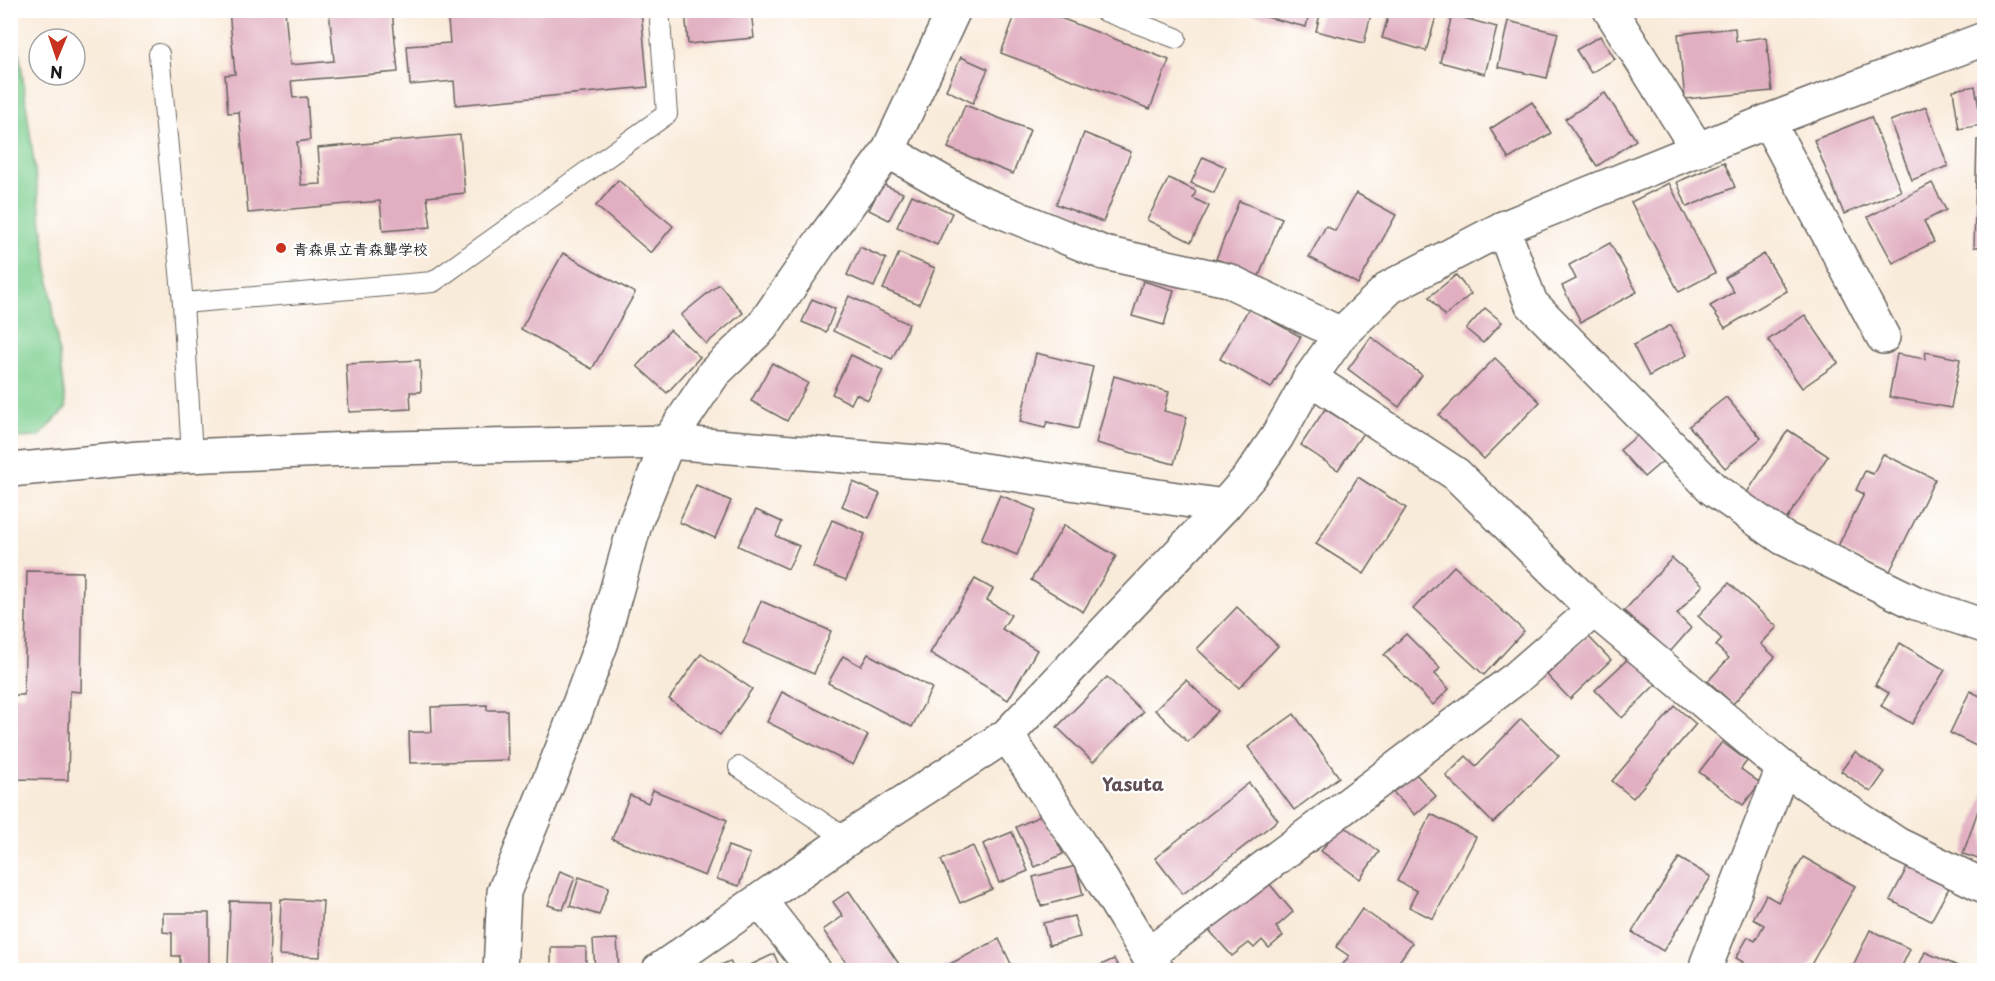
<svg xmlns="http://www.w3.org/2000/svg" width="1995" height="981" font-family="'Playpen Sans','Klee One',sans-serif">
<style>
.green{fill:#7ecf90;stroke:#4d7656;stroke-width:1.5}
.building{fill:#e1afc1}
.lines{fill:none;stroke-linecap:round;stroke-linejoin:round}
.service-casing{stroke:#69645e;stroke-width:22}
.minor-casing{stroke:#69645e;stroke-width:36}
.service{stroke:#fff;stroke-width:20}
.minor{stroke:#fff;stroke-width:33}
.poi-dot{fill:#c8321e;stroke:#fff;stroke-width:2}
.labels{text-anchor:middle;dominant-baseline:central;stroke-width:4.5;stroke-linejoin:round;paint-order:stroke}
.poi-label{font-size:15px;font-weight:bold;fill:#1c1c1c;stroke:#fff;text-anchor:start}
.quarter-label{font-size:18px;font-weight:bold;fill:#614f56;stroke:#fff}
</style>
<rect width="100%" height="100%" fill="#fff"/>
<filter id="ink" filterUnits="userSpaceOnUse"><feTurbulence type="fractalNoise" baseFrequency=".0167" numOctaves="2"/><feDisplacementMap in="SourceGraphic" scale="12" xChannelSelector="R" yChannelSelector="G"/><feConvolveMatrix kernelMatrix="1 2 1 2 8 2 1 2 1" color-interpolation-filters="sRGB"/></filter>
<filter id="wash" filterUnits="userSpaceOnUse"><feTurbulence type="fractalNoise" baseFrequency=".008" numOctaves="4" result="noise"/><feDisplacementMap in="SourceGraphic" scale="24" xChannelSelector="R" yChannelSelector="G"/><feGaussianBlur stdDeviation="1.35" result="paint"/><feColorMatrix in="noise" values="0 0 0 0 0 0 0 0 0 0 0 0 0 0 0 0 0 1.4 0 .05"/><feComposite in="paint" operator="in"/></filter>
<g filter="url(#wash)">
<rect width="100%" height="100%" fill="#f9ebda"/>
<!-- green -->
<polygon class="green" points="14,11 66,408 39,437 11,438 10,11"/>
<g id="blocks">
<!-- building -->
<g class="building">
<polygon points="229,10 285,10 290,65 334,61 329,10 392,10 398,72 291,81 293,98 307,97 310,140 297,142 301,185 321,184 318,148 460,135 465,193 427,197 431,227 383,231 380,201 248,213 239,112 228,113 225,75 235,74"/>
<polygon points="447,10 641,10 648,87 456,105 454,81 410,85 407,46 450,43"/>
<polygon points="685,10 751,10 754,38 688,44"/>
<polygon points="1017,10 1040,10 1169,60 1150,109 1001,53"/>
<polygon points="1251,10 1310,10 1306,27 1250,13"/>
<polygon points="1321,10 1372,10 1364,43 1316,31"/>
<polygon points="1390,10 1438,10 1426,51 1382,38"/>
<polygon points="1452,15 1497,27 1485,74 1440,62"/>
<polygon points="1508,21 1558,33 1547,78 1498,67"/>
<polygon points="1735,28 1736,41 1766,37 1772,91 1685,99 1678,34"/>
<polygon points="1600,36 1615,59 1591,73 1576,50"/>
<polygon points="961,57 988,69 973,103 946,90"/>
<polygon points="1975,86 1982,125 1959,129 1953,90"/>
<polygon points="1605,93 1636,140 1597,166 1565,119"/>
<polygon points="1532,102 1551,133 1509,159 1490,129"/>
<polygon points="965,105 1030,130 1013,174 948,148"/>
<polygon points="1926,107 1948,166 1912,180 1890,121"/>
<polygon points="1871,117 1901,191 1844,214 1814,140"/>
<polygon points="1084,133 1131,152 1103,222 1056,204"/>
<polygon points="1977,140 1984,140 1984,247 1974,247"/>
<polygon points="1203,157 1226,167 1214,193 1191,183"/>
<polygon points="1724,162 1735,187 1687,207 1677,182"/>
<polygon points="1169,178 1196,191 1193,198 1209,206 1191,242 1147,220"/>
<polygon points="618,180 673,226 651,253 596,206"/>
<polygon points="1669,183 1715,273 1679,292 1631,202"/>
<polygon points="1932,183 1946,210 1924,221 1934,242 1893,263 1868,217"/>
<polygon points="882,184 903,193 889,220 869,210"/>
<polygon points="1356,193 1396,215 1358,284 1309,257 1326,226 1335,231"/>
<polygon points="912,195 952,213 937,245 897,227"/>
<polygon points="1239,201 1282,218 1259,276 1216,259"/>
<polygon points="1610,243 1637,292 1581,322 1562,286 1576,279 1569,265"/>
<polygon points="860,247 886,259 874,287 847,275"/>
<polygon points="563,253 635,293 592,369 521,329"/>
<polygon points="899,253 935,268 919,304 883,289"/>
<polygon points="1764,254 1787,291 1725,328 1710,306 1734,292 1725,278"/>
<polygon points="1456,275 1471,294 1445,316 1429,297"/>
<polygon points="1143,281 1174,290 1164,325 1132,316"/>
<polygon points="719,284 743,313 706,344 681,315"/>
<polygon points="849,296 909,324 892,359 833,331"/>
<polygon points="812,299 835,309 826,332 802,322"/>
<polygon points="1249,308 1301,337 1271,388 1220,359"/>
<polygon points="1485,308 1502,322 1483,343 1466,329"/>
<polygon points="1805,315 1838,363 1802,388 1768,340"/>
<polygon points="1671,325 1687,355 1649,376 1633,345"/>
<polygon points="670,330 700,357 667,393 637,366"/>
<polygon points="1371,337 1422,375 1399,407 1348,369"/>
<polygon points="1926,352 1960,359 1951,408 1889,397 1897,354 1925,359"/>
<polygon points="1036,353 1093,367 1078,429 1047,422 1045,428 1020,422"/>
<polygon points="851,355 883,370 868,400 856,394 851,404 832,394"/>
<polygon points="1495,358 1540,402 1484,459 1439,415"/>
<polygon points="420,360 421,392 410,392 411,409 349,412 346,364"/>
<polygon points="772,363 808,383 787,421 751,401"/>
<polygon points="1114,376 1169,392 1164,411 1187,417 1174,464 1096,443"/>
<polygon points="1726,397 1761,438 1725,468 1689,426"/>
<polygon points="1325,409 1363,433 1338,470 1301,445"/>
<polygon points="1788,430 1828,456 1784,523 1744,497"/>
<polygon points="1640,433 1664,460 1644,477 1620,450"/>
<polygon points="1883,454 1935,479 1889,573 1837,548 1864,494 1856,490 1865,471 1873,474"/>
<polygon points="1358,477 1406,508 1364,574 1316,544"/>
<polygon points="853,482 880,494 869,518 842,506"/>
<polygon points="696,485 731,501 715,538 679,522"/>
<polygon points="1000,495 1036,510 1017,555 981,540"/>
<polygon points="756,510 782,522 776,536 799,546 788,569 738,546"/>
<polygon points="832,520 865,534 846,580 813,567"/>
<polygon points="1064,525 1116,556 1083,612 1031,580"/>
<polygon points="1672,558 1703,585 1677,614 1691,628 1670,652 1624,611"/>
<polygon points="1454,566 1524,631 1484,675 1413,609"/>
<polygon points="27,571 83,572 81,692 70,691 68,780 10,779 10,695 24,695"/>
<polygon points="975,579 993,589 987,600 1011,615 1002,629 1037,650 1008,700 930,653"/>
<polygon points="1729,583 1777,627 1761,644 1775,657 1733,704 1708,681 1729,658 1716,646 1722,639 1698,616"/>
<polygon points="761,601 831,631 814,674 743,643"/>
<polygon points="1237,607 1278,646 1239,688 1197,649"/>
<polygon points="1406,634 1440,668 1435,674 1449,689 1433,705 1384,655"/>
<polygon points="1588,636 1611,660 1570,699 1547,675"/>
<polygon points="1900,643 1945,670 1912,724 1881,706 1889,693 1875,685"/>
<polygon points="701,654 752,689 720,735 669,699"/>
<polygon points="868,654 932,688 912,727 828,683 843,656 861,666"/>
<polygon points="1631,656 1657,683 1622,718 1595,690"/>
<polygon points="1107,677 1143,712 1093,762 1057,727"/>
<polygon points="1186,680 1218,711 1188,742 1155,710"/>
<polygon points="1970,691 1984,698 1984,738 1980,736 1976,746 1950,733"/>
<polygon points="782,692 868,735 853,765 767,722"/>
<polygon points="487,705 487,710 507,710 508,760 410,763 409,732 432,732 431,707"/>
<polygon points="1675,706 1696,724 1633,798 1612,781"/>
<polygon points="1294,714 1339,777 1294,810 1248,747"/>
<polygon points="1521,719 1559,756 1493,823 1446,776 1466,756 1476,766"/>
<polygon points="1722,742 1747,761 1741,769 1760,783 1743,805 1699,772"/>
<polygon points="1855,752 1885,772 1871,792 1841,771"/>
<polygon points="1413,771 1436,796 1415,815 1392,791"/>
<polygon points="1249,783 1278,820 1183,894 1155,858"/>
<polygon points="653,790 727,820 705,876 612,839 630,795 648,803"/>
<polygon points="1984,793 1984,861 1963,854"/>
<polygon points="1044,814 1063,854 1035,867 1016,827"/>
<polygon points="1431,814 1476,837 1433,919 1409,907 1417,891 1397,881"/>
<polygon points="1341,824 1379,852 1360,879 1321,851"/>
<polygon points="1012,832 1028,871 999,883 983,844"/>
<polygon points="728,846 750,854 739,886 717,879"/>
<polygon points="973,846 992,889 960,903 941,860"/>
<polygon points="1803,857 1855,886 1808,970 1739,970 1743,962 1736,958 1748,937 1755,941 1764,925 1753,919 1766,895 1778,902"/>
<polygon points="1679,858 1711,877 1663,951 1632,932"/>
<polygon points="1910,862 1951,884 1931,921 1890,900"/>
<polygon points="1076,866 1083,895 1041,906 1033,877"/>
<polygon points="560,871 575,877 563,910 548,905"/>
<polygon points="579,877 609,887 599,915 570,906"/>
<polygon points="1267,881 1293,912 1276,927 1283,936 1269,948 1262,940 1254,948 1249,943 1232,956 1209,930"/>
<polygon points="849,891 899,964 890,970 851,970 823,930 843,916 833,902"/>
<polygon points="281,899 323,901 320,957 279,955"/>
<polygon points="230,901 271,902 269,970 228,970"/>
<polygon points="1362,909 1412,943 1393,970 1339,970 1349,956 1336,947"/>
<polygon points="163,913 209,913 209,970 180,970 180,956 172,956 172,933 163,932"/>
<polygon points="1074,916 1080,937 1049,945 1043,923"/>
<polygon points="1870,930 1910,949 1900,970 1851,970"/>
<polygon points="617,939 619,970 595,970 593,940"/>
<polygon points="999,939 1014,970 938,970"/>
<rect x="551" y="947" width="35" height="23"/>
<polygon points="1925,952 1967,970 1917,970"/>
<polygon points="774,954 781,970 740,970"/>
<polygon points="1114,959 1120,970 1090,970"/>
<polygon points="730,961 734,970 710,970"/>
</g>
</g>
</g>
<g filter="url(#ink)">
<use href="#blocks" fill-opacity="0" stroke="#69645e" stroke-width="1.5"/>
<g class="lines">
<!-- service casing -->
<g class="service-casing">
<g id="service">
<polyline points="1102,10 1176,38"/>
<polyline points="159,54 183,303"/>
<polyline points="192,456 183,303 433,282 667,114 660,21"/>
<polyline points="739,767 847,839"/>
</g>
</g>
<!-- minor casing -->
<g class="minor-casing">
<g id="minor">
<polyline points="1610,10 1698,150"/>
<polyline points="1768,121 1883,337"/>
<polyline points="888,151 976,201 1104,253 1227,280 1341,334"/>
<polyline points="1503,228 1531,303 1713,489 1783,538 1916,603 1984,626"/>
<polyline points="1310,378 1456,474 1594,610 1783,768 1897,844 1984,886"/>
<polyline points="10,470 139,458 349,449 668,442 944,464 1224,506"/>
<polyline points="1007,735 1088,857 1157,970"/>
<polyline points="760,901 814,970"/>
<polyline points="1148,955 1516,678 1594,610"/>
<polyline points="500,970 504,892 564,744 602,642 636,521 668,442 714,373 762,327 820,243 888,151 954,10"/>
<polyline points="659,970 856,833 1007,735 1224,506 1251,475 1277,437 1310,378 1341,334 1390,287 1503,228 1768,121 1984,39"/>
<polyline points="1709,970 1707,963 1783,768"/>
</g>
</g>
<!-- service -->
<use href="#service" class="service"/>
<!-- minor -->
<use href="#minor" class="minor"/>
</g>
</g>
<!-- markers -->
<circle class="poi-dot" cx="281" cy="248" r="6"/>
<g class="labels">
<!-- poi labels -->
<g class="poi-label">
<text x="293" y="248">青森県立青森聾学校</text>
</g>
<!-- quarter labels -->
<g class="quarter-label">
<text x="1133" y="783">Yasuta</text>
</g>
</g>
<!-- margin -->
<rect width="1995" height="981" fill="none" stroke="#fff" stroke-width="36"/>
<!-- north arrow -->
<g transform="translate(57 57) rotate(182)"><circle r="28" fill="#ffffff" stroke="#a4a4a4" stroke-width="1.5"/>
<path d="M0-4.5L10 22L0 15L-10 22Z" fill="#c8321e"/>
<text y="-9" font-size="16" font-weight="bold" text-anchor="middle" fill="#1c1c1c">N</text>
</g>
</svg>
